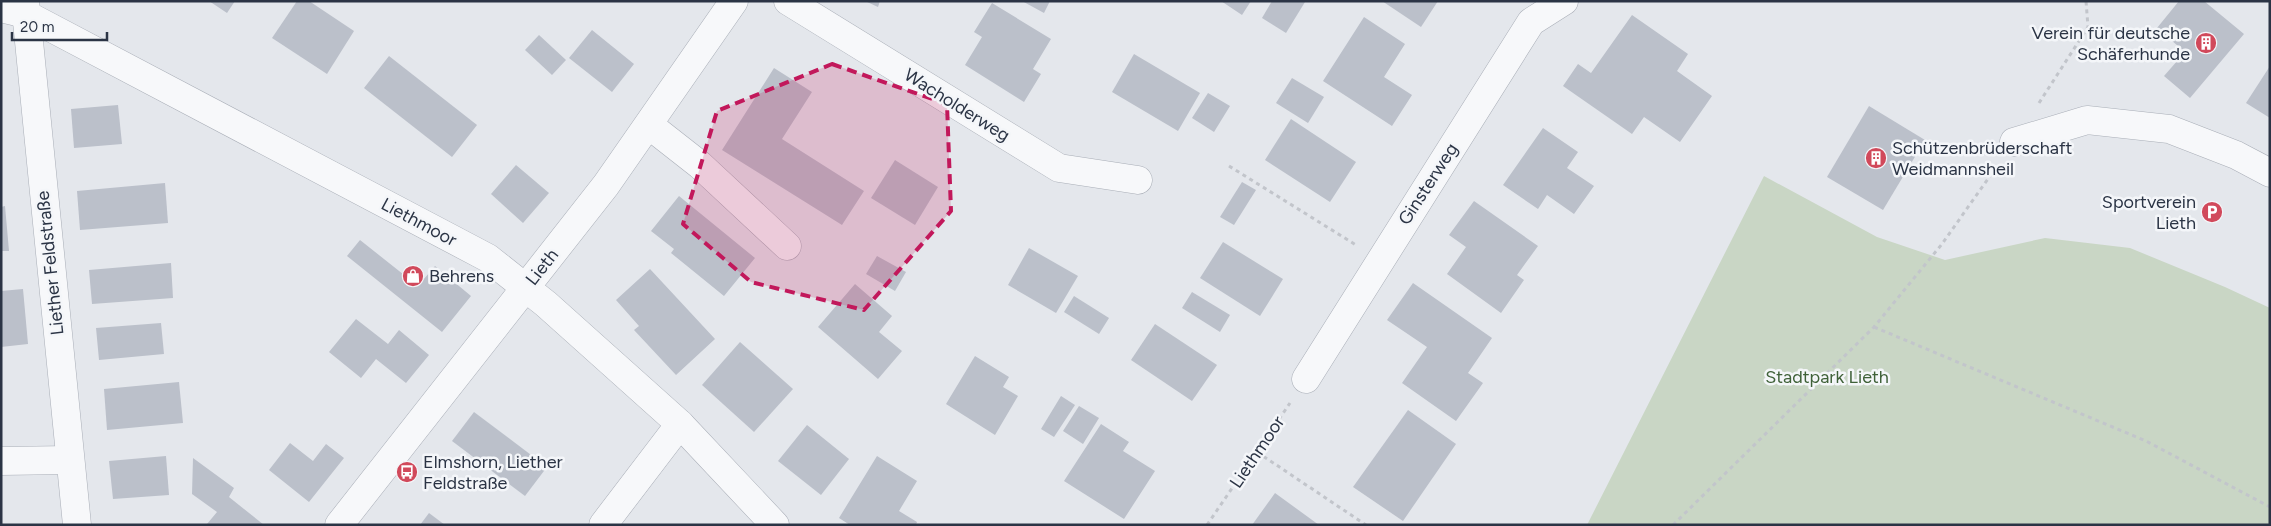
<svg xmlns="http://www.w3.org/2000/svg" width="2271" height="526" font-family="Figtree,sans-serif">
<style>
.green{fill:#c9d6c5}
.building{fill:#bbc0ca}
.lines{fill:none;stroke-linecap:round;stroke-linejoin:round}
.minor-casing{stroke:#a9aeb7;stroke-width:29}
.path{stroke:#c2c5cb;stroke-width:3;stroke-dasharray:4 4;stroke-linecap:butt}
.minor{stroke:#f7f8fa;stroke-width:28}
.marked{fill:#c2185b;fill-opacity:0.2;stroke:#c2185b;stroke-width:4;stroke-dasharray:10 6;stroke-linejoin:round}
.labels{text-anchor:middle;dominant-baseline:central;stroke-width:5;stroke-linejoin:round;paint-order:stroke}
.poi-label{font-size:18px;fill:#2b3445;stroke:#f4f6f9;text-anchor:start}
.street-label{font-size:18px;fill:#2b3445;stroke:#f4f6f9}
.park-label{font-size:18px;fill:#3f6138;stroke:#f4f6f9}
</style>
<rect width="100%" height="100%" fill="#e4e7ec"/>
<!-- green -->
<polygon class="green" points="1764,176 1877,237 1945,260 2045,238 2130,248 2225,287 2270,308 2270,525 1587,525"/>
<!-- building -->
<g class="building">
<polygon points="209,1 235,1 227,13"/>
<polygon points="297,1 309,1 354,31 327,74 272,38"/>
<polygon points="865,1 880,1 878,7"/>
<polygon points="1022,1 1050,1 1044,13"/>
<polygon points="1221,1 1251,1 1242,15"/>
<polygon points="1272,1 1305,2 1286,33 1262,18"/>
<polygon points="1382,1 1438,1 1421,27"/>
<polygon points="2179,1 2204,1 2244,34 2190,98 2164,76 2185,52 2157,28"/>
<polygon points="992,3 1051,39 1033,69 1041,74 1024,102 965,65 982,37 974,32"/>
<polygon points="1632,15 1688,54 1677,71 1712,96 1680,142 1644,117 1632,134 1563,86 1578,64 1591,73"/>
<polygon points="1364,17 1405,44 1384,77 1412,95 1392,126 1323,81"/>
<polygon points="592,30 634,64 612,92 569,58"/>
<polygon points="539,35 566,60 552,75 525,50"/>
<polygon points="1134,54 1200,93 1178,131 1112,92"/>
<polygon points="389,56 477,125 452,157 364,88"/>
<polygon points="2270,66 2270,118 2246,103"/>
<polygon points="774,68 812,92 782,139 864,191 842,225 722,150"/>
<polygon points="1292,78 1324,97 1308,123 1276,103"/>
<polygon points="1208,93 1230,106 1214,132 1192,118"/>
<polygon points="118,105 122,144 74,148 71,109"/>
<polygon points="1869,106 1925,140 1883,210 1827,177"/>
<polygon points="1291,119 1356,162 1330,202 1265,160"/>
<polygon points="1543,128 1578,152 1567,168 1594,186 1574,214 1547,195 1538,209 1503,185"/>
<polygon points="895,160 938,187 915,225 871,198"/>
<polygon points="516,165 549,193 523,223 491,194"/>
<polygon points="1242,182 1256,190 1234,225 1220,217"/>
<polygon points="165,183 168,223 80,230 77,191"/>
<polygon points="679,196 755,258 724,296 671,253 674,249 651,231"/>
<polygon points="1474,201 1538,246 1517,275 1524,280 1501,313 1447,274 1466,247 1449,235"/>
<polygon points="5,206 9,251 1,251 1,207"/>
<polygon points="360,240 418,286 435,266 471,296 442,332 347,256"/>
<polygon points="1223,242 1283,279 1260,316 1200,278"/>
<polygon points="1029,248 1078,276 1056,313 1008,285"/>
<polygon points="877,256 906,272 895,291 866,274"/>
<polygon points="171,263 173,298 92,304 89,270"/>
<polygon points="650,269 715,339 676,375 634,330 639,326 616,300"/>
<polygon points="1413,283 1492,338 1468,373 1483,383 1456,421 1402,383 1427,347 1387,320"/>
<polygon points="855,284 892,316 879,332 902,351 878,379 818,327"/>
<polygon points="23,289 28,344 1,347 1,291"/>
<polygon points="1192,292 1230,315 1220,332 1182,308"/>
<polygon points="1074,296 1109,318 1099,334 1064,312"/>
<polygon points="356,319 388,344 399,330 429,355 406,383 376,359 361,378 329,352"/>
<polygon points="161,323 164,354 99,360 96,328"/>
<polygon points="1155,324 1217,365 1192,401 1131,360"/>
<polygon points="740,342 793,389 754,432 702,385"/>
<polygon points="975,356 1009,377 1003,387 1018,396 995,435 946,404"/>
<polygon points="179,382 183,423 107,430 104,389"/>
<polygon points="1061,396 1075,405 1054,437 1041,429"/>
<polygon points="1079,406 1099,418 1083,444 1063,431"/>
<polygon points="1408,410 1456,444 1403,521 1353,487"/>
<polygon points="474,412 547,467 525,496 452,441"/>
<polygon points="1101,424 1129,442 1123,451 1155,471 1124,519 1064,481"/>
<polygon points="807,425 849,459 821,495 778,461"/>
<polygon points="290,443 313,461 326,444 344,458 309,502 269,470"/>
<polygon points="166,456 169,495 113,499 109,461"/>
<polygon points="877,456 917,481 899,511 917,522 916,525 850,525 839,518"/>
<polygon points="193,458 234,488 229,497 264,525 207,524 217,512 192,494"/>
<polygon points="1275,493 1319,525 1252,525"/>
<polygon points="429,513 445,525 420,525"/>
</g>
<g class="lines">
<!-- minor casing -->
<g class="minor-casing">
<g id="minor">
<polyline points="25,1 77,525"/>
<polyline points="788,1 1059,168 1138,180"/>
<polyline points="1,8 25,14 488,258 546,304 680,424 775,525"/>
<polyline points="649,125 700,165 787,246"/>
<polyline points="2014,142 2087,120 2169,129 2236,155 2270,173"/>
<polyline points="1306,379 1531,22 1564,1"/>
<polyline points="1,461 69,460"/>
<polyline points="339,525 606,185 734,1"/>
<polyline points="603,525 680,424"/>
</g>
</g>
<!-- path -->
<g class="path">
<polyline points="2039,103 2088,27 2086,1"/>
<polyline points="1229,166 1356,245"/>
<polyline points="1874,327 2146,441 2270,507"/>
<polyline points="1257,452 1366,525"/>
<polyline points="1207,525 1290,403"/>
<polyline points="1673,525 1874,327 1942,244 1997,166"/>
</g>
<!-- minor -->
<use href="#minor" class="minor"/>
</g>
<!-- marked area -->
<path class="marked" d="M832,64L947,104L951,211L864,310L751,282L683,224L717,111Z"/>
<!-- icons -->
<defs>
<g id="building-disc" transform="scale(1.125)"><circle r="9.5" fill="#d1495b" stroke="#f4f6f9"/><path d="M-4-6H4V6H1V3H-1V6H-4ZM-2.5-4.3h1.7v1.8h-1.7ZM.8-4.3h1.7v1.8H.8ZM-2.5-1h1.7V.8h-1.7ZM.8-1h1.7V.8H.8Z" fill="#fff"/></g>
<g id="parking-disc" transform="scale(1.125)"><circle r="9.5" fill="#d1495b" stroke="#f4f6f9"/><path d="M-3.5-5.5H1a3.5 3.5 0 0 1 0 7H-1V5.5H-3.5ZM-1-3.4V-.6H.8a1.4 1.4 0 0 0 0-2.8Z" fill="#fff"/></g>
<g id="shop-disc" transform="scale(1.125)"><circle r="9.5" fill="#d1495b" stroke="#f4f6f9"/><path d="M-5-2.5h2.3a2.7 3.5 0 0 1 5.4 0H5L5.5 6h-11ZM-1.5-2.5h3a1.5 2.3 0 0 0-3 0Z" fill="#fff"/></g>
<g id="bus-disc" transform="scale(1.125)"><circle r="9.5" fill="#d1495b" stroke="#f4f6f9"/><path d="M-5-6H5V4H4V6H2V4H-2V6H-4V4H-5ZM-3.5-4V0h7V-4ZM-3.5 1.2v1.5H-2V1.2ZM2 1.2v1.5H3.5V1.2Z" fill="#fff"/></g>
</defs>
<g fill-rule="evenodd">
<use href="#building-disc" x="2206" y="43"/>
<use href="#building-disc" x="1876" y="158"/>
<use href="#parking-disc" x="2212" y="212"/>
<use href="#shop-disc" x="413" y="276"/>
<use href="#bus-disc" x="407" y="472"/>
</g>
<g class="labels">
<!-- poi labels -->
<g class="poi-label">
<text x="2190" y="33" text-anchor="end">Verein für deutsche<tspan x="2190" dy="21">Schäferhunde</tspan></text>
<text x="1892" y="148">Schützenbrüderschaft<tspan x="1892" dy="21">Weidmannsheil</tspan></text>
<text x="2196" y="202" text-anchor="end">Sportverein<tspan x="2196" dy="21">Lieth</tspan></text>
<text x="429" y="276">Behrens</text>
<text x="423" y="462">Elmshorn, Liether<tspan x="423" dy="21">Feldstraße</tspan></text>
</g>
<!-- street labels -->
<g class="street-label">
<text transform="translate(957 105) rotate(32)">Wacholderweg</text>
<text transform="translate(1428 184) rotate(-57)">Ginsterweg</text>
<text transform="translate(419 222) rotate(28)">Liethmoor</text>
<text transform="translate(50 263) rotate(-96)">Liether Feldstraße</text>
<text transform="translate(542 267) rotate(-52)">Lieth</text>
<text transform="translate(1257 452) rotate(-56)">Liethmoor</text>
</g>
<!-- park labels -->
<g class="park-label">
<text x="1827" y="377">Stadtpark Lieth</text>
</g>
</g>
<!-- border -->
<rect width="2271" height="526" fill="none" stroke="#2b3445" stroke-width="5"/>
<!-- scale -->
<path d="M12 32v8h95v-8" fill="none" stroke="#2b3445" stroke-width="2.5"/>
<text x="20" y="32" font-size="15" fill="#2b3445" stroke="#f4f6f9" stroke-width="4" paint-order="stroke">20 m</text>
</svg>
